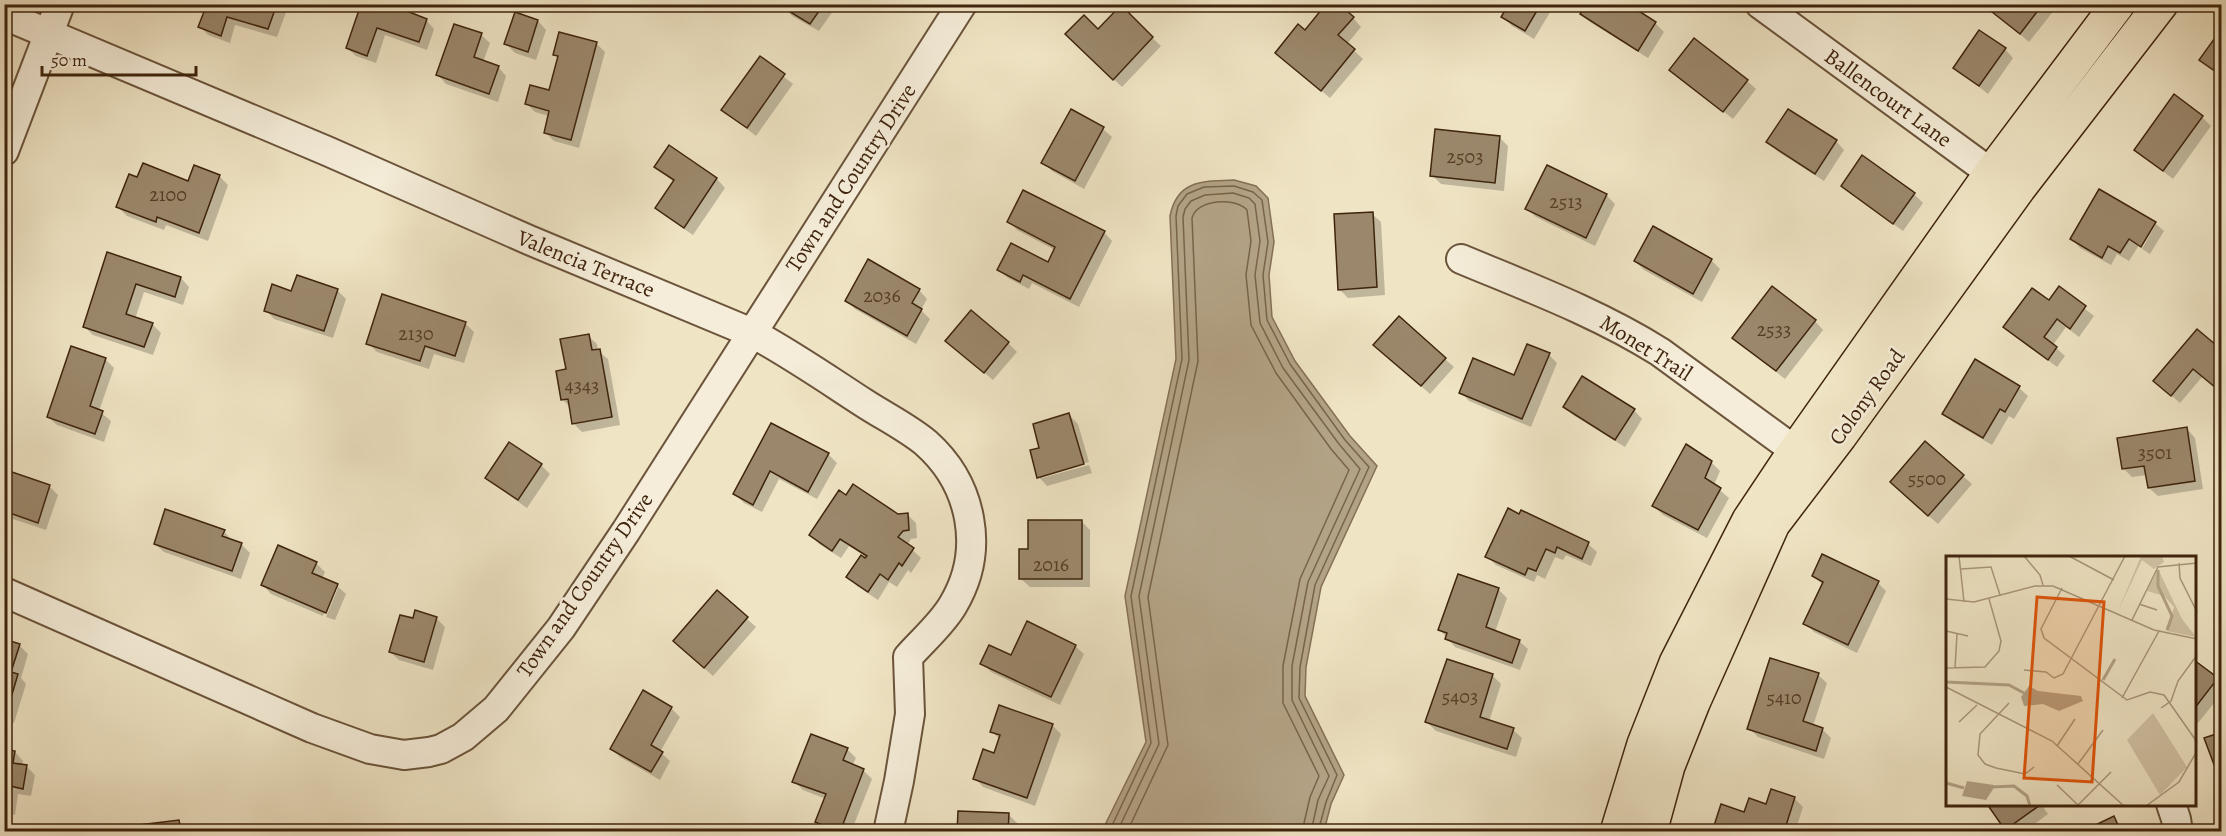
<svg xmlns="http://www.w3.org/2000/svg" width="2226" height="836" font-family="Alegreya,serif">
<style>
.water{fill:#b3a386;stroke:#857056;stroke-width:1.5}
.shadow{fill:#0003}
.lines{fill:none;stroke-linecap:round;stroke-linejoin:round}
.shore{stroke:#79644a;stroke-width:1.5}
.building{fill:#9b886c;stroke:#3f240d;stroke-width:1.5}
.minor-casing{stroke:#6b543b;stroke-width:32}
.major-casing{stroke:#3f240d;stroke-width:36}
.minor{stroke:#f5edd9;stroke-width:28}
.major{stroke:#efe4c4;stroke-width:33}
.labels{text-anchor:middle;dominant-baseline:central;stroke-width:5;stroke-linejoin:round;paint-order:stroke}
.number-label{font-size:20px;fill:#563d25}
.street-label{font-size:22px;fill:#3f240d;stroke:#f5edd9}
.inset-river{fill:none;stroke:#b3a386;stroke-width:3}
.inset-road{fill:none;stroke:#a9977b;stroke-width:1.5}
.view{fill:#e0560c;fill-opacity:0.15;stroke:#e0560c;stroke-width:3}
.inset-edge{fill:none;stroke:#3f240d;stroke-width:3}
</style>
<rect width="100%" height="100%" fill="#efe4c4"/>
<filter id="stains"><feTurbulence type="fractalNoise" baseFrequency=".00333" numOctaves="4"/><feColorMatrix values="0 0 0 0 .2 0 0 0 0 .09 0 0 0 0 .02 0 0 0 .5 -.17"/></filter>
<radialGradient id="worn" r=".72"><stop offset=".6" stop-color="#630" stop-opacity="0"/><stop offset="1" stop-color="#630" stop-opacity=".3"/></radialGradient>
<!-- water -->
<path class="water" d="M1234,180L1256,186L1268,198L1274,242L1269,275L1272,317L1295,361L1350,436L1377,466L1321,587L1306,667L1305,696L1344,775L1331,804L1324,831H1102L1146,742L1125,596L1176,359L1170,216C1177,180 1203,181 1234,180Z"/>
<!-- shadow -->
<g class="shadow">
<polygon points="209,4 289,4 277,37 235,25 230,43 208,35 200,26"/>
<polygon points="362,4 400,4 398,10 426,20 434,29 427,50 385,35 376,63 356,56 347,48"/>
<polygon points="786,4 838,4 819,31 792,16 784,7"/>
<polygon points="1511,4 1555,4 1534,39 1512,26 1503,17"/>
<polygon points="2000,4 2059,4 2029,42 1994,12"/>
<polygon points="1121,8 1161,46 1122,87 1067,34 1099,31"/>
<polygon points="1582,14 1655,23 1664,32 1648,58 1590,22"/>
<polygon points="1353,18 1361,27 1347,44 1363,59 1330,98 1286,61 1305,32"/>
<polygon points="538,21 546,30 536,60 515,53 506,44"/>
<polygon points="481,35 490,43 483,62 498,67 506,76 498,102 446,84 438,75"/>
<polygon points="596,43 605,52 579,148 554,141 545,132 549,116 535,112 526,103 550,92 559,59 555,54"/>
<polygon points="2005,49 2013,58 1988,94 1955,68"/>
<polygon points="760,58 793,84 756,136 723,110"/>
<polygon points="1671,70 1747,81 1756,89 1733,119"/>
<polygon points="1071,111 1103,129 1112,137 1084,189 1052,171 1043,162"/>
<polygon points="2202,117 2211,126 2173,179 2136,150"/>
<polygon points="1500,138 1508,146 1504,191 1441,184 1432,175"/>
<polygon points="1836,141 1844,150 1824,181 1777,151 1768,142"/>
<polygon points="670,147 717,179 725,188 693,235 665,216 657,208 674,182 656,167"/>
<polygon points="1862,158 1914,194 1923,203 1903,231 1851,194 1843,186"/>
<polygon points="195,167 220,177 228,185 208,241 166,225 164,230 127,216 118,207 138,179 189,183"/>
<polygon points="1606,195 1615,204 1595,246 1536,217 1527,209"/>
<polygon points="1372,214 1381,222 1385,295 1348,298 1339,289"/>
<polygon points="1009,222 1104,232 1112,241 1079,307 1032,283 1029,289 1008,278 999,270 1048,264 1055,250 1017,230"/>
<polygon points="2153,223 2129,261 2117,254 2111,265 2080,248 2072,239"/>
<polygon points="2156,224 2164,231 2150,254 2142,249"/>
<polygon points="108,254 181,278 189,287 183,305 144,292 135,319 152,324 161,333 153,355 93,335 84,326"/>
<polygon points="1711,260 1720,269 1702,302 1644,270 1635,261"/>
<polygon points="2059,288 2094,316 2079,337 2066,327 2053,345 2065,356 2057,367 2014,335 2049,302"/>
<polygon points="337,290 346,299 333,338 274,319 266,310 292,293"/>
<polygon points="919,290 927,299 921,310 930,319 916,344 855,309 846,300"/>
<polygon points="1815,321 1823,330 1785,379 1743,346"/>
<polygon points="465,323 474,332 464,363 434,354 429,369 377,352 368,343"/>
<polygon points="588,336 597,344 598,351 608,359 620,425 582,432 574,424 571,408 562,399 567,371"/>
<polygon points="1008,343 1017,352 993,380 956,349"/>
<polygon points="72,348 106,360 114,368 99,411 111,421 104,442 57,425 48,417"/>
<polygon points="2222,351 2222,393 2202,377 2180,403 2155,381"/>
<polygon points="1384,353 1445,359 1454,367 1430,394"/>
<polygon points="1549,355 1557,363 1531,427 1469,401 1461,392 1515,377"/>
<polygon points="1975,361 2019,388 2028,396 2014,419 2009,416 1992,445 1953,422 1944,413"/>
<polygon points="1565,406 1634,410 1642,419 1625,447 1573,415"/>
<polygon points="1069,415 1078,424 1089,462 1042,475 1042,478 1089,465 1092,473 1047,486 1039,477"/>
<polygon points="771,425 828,454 837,463 817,499 779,479 762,512 744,503 735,494"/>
<polygon points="2187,429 2195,438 2203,489 2158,496 2149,488 2147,475 2132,477 2124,469 2119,439"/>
<polygon points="1711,462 1720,471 1714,485 1729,498 1707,538 1663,515 1654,506"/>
<polygon points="541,465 550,474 527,508 496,486 487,478"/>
<polygon points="13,474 50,487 58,495 46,530 10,518 4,512 4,501"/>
<polygon points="1963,476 1972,484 1938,524 1900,491"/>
<polygon points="1521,512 1588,544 1597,552 1591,566 1566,555 1563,560 1555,557 1545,579 1537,575 1534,582 1496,565 1487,556"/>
<polygon points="907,514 916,523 917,538 911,539 907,545 921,558 911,573 908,570 897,587 889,582 878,600 857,586 848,577 863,555 849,546 841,558 819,544 811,535"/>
<polygon points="1081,521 1090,530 1090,587 1030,587 1021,579 1029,551"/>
<polygon points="224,531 232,541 241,544 250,553 241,579 164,552 155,544"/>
<polygon points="316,563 325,572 322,579 337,586 346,594 335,620 326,617 338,588 335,588 323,616 271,594 263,585"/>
<polygon points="1813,576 1878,583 1886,591 1857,653 1814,632 1805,623 1822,584"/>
<polygon points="1498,589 1507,598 1495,632 1519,641 1528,649 1520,670 1455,647 1440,630"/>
<polygon points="717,592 756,627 713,676 683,650"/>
<polygon points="436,618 445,627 433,670 399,660 390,652 414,620"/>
<polygon points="4,637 8,641 19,645 28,654 21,678 26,684 14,723 4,720"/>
<polygon points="1075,646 1084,654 1060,705 991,672 982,663"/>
<polygon points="1448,661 1493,676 1501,684 1489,722 1513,730 1522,738 1516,757 1436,731 1427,722"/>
<polygon points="2194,662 2222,684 2222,693 2198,723 2194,721"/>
<polygon points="1818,675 1827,683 1813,726 1822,729 1831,738 1824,759 1758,737 1749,728"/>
<polygon points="671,708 680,717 660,752 670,761 660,780 620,757 611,748"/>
<polygon points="1052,725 1061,734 1035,806 983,787 975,778 995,755 1000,740 992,731"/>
<polygon points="847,749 856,758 852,766 863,770 872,779 851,832 829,832 817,822 826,799 803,790 794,781"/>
<polygon points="4,751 15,752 23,761 22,766 26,766 35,775 31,796 18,794 15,815 4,813"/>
<polygon points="1772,791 1795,799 1803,807 1795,832 1713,832 1745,813 1767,806"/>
<polygon points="1989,804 2041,804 2048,814 2024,832 2009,832"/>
<polygon points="1009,815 1017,823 1017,832 959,832"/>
<polygon points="2114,818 2125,832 2085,832"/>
<polygon points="179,821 188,832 141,832"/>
</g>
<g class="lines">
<!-- shore -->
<g class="shore">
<polyline points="1109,832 1151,743 1131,596 1182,359 1176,216 1178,206 1187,194 1204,187 1234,186 1253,192 1262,200 1268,242 1263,275 1267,320 1290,364 1345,440 1369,467 1315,585 1300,667 1299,698 1337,775 1326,802 1318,832"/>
<polyline points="1117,832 1159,744 1139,596 1189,360 1183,217 1185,209 1191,201 1205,195 1233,193 1249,198 1255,204 1260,241 1255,275 1260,323 1283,368 1339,444 1360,469 1308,582 1292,666 1292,700 1329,776 1318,800 1311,832"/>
<path d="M1127,832L1168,745L1148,597L1198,361L1192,218C1197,199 1235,197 1247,210L1251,241L1246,275L1251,325L1276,373L1331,449L1349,470L1300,579L1283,666V703L1319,776L1310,797L1302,832"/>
</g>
</g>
<!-- building -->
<g class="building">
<polygon points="207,4 277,4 268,29 227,17 221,36 198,27"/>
<polygon points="361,4 389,4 427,19 419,42 377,28 367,56 346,48"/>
<polygon points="784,4 824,4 810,24 782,7"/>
<polygon points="1326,4 1339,4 1354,17 1338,35 1355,49 1321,91 1275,53 1298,24 1305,30"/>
<polygon points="1509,4 1541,4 1525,31 1501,17"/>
<polygon points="1586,4 1628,4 1656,22 1638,51 1580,14"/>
<polygon points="1999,4 2043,4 2020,34 1992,12"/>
<polygon points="1121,5 1153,37 1113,80 1065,34 1084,15 1098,29"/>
<polygon points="515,12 538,20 528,52 504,44"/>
<polygon points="454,24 482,33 474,57 499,66 489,94 436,75"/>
<polygon points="2222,28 2222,76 2199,60"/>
<polygon points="1979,30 2006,48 1979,86 1953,68"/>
<polygon points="559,32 597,42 571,140 544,133 549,111 525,104 530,85 549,90 558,56 553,55"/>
<polygon points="1694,38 1748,80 1723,112 1669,70"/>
<polygon points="760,56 785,74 747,128 721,110"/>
<polygon points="2174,94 2203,116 2163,171 2134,150"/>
<polygon points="1071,109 1104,127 1075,181 1041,163"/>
<polygon points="1788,109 1837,140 1815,174 1766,142"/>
<polygon points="1435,129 1500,136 1495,183 1430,176"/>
<polygon points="669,145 717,178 684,228 655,208 674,180 654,167"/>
<polygon points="1862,155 1915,193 1893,224 1841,186"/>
<polygon points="143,163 188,181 194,165 220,175 199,233 157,217 156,222 116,207 129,174 137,177"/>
<polygon points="1547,165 1607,194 1586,238 1525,209"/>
<polygon points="2099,189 2156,222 2141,247 2129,239 2120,253 2108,246 2102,258 2070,239"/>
<polygon points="1023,190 1105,231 1070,299 1023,275 1020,282 997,270 1011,243 1048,262 1055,247 1007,222"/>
<polygon points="1373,212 1377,287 1338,290 1334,214"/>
<polygon points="1653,226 1712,259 1693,294 1634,261"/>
<polygon points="107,252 181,277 175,297 136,284 126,314 153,323 144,347 83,327"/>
<polygon points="868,259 920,289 912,303 922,309 907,336 845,301"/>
<polygon points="297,275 338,289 324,331 264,311 272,284 291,291"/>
<polygon points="1772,286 1816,320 1776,371 1732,338"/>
<polygon points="2059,286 2086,306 2070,329 2057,319 2044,337 2057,347 2048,360 2003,327 2032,288 2049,300"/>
<polygon points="382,294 466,322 455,356 425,346 420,361 366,344"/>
<polygon points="971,310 1009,342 984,373 945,341"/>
<polygon points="1399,316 1446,358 1421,386 1373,345"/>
<polygon points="2197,329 2222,350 2222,393 2193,369 2171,396 2153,381"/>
<polygon points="589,334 592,350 600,349 612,417 572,424 568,399 561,400 556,371 566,369 560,339"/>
<polygon points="1527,344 1550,353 1522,419 1459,393 1473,358 1514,375"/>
<polygon points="71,346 106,358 90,406 103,411 95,434 47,417"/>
<polygon points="1975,359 2020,386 2005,412 2000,409 1983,438 1942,414"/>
<polygon points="1582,376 1635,409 1615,440 1563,407"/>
<polygon points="1069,413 1084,464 1037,478 1030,450 1039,448 1033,424"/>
<polygon points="771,423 829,453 808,492 770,471 753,505 733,494"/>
<polygon points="2187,427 2195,481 2148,488 2144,466 2122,469 2117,438"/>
<polygon points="1925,441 1964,475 1928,516 1890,482"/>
<polygon points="509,442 542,464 518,500 485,478"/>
<polygon points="1686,444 1712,461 1705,478 1721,488 1698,530 1652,506"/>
<polygon points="12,472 50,485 38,523 4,511 4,496"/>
<polygon points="853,484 898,514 908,513 909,530 903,531 898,537 914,548 902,566 899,563 888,580 880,574 868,592 846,577 861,555 865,558 867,556 840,539 832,551 809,535 839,490 846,495"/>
<polygon points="1508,508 1519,514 1521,510 1589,542 1582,559 1557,547 1555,553 1546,549 1536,571 1528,568 1525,575 1485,557"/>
<polygon points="165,509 225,530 222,536 242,543 232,571 154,544"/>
<polygon points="1028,520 1082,520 1082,579 1019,579 1019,549 1028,549"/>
<polygon points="278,545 317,562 312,573 338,584 326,613 261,585"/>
<polygon points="1822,554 1879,581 1848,645 1803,624 1823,582 1812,576"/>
<polygon points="1458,574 1499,588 1486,627 1520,640 1512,663 1445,639 1447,633 1438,630"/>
<polygon points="717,590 748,617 704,668 673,641"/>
<polygon points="415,610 437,617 424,662 389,652 400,615 413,618"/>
<polygon points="1027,621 1076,645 1051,697 980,664 989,645 1011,655"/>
<polygon points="4,639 20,644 11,672 18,674 6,715"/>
<polygon points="1770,658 1819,673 1803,721 1823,728 1816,751 1747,729"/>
<polygon points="1447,659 1493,674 1480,717 1514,728 1507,749 1425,722"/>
<polygon points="2194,660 2218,678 2194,709"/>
<polygon points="643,690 672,707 651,745 663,752 651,772 610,749"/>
<polygon points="999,705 1053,724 1027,798 973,779 983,749 994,753 1000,735 990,732"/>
<polygon points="2222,732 2222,786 2204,738"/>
<polygon points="811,734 848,748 843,760 864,769 840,832 815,822 826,794 792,782"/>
<polygon points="4,749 15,751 13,763 27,765 23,789 10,786 7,807 4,807"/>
<polygon points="1771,789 1795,797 1784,832 1768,832 1759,828 1758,832 1712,832 1721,804 1744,812 1749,798 1766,804"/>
<polygon points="1987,804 2040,804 2040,805 2005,830"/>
<polygon points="958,811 1009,813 1008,832 957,832"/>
<polygon points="2114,816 2121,832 2081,832"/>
<polygon points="179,820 181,832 140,832 139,825"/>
</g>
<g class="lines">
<!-- minor casing -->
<g class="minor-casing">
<g id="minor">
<polyline points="1760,4 1991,173 2009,183"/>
<path d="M4,15L327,151L529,240L752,333C791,354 827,379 864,403C884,416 908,428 926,443C972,484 986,550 953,605C942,624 923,640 908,657L910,714L899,781L888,832"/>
<polyline points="4,151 60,4"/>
<path d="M1461,259C1528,287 1598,313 1660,352L1812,463"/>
<polyline points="4,592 312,728 370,749 404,755 429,752 441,749 463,737 496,709 561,628 626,531 962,4"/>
<polyline points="2171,804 2176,819 2178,832"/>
</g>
</g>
<!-- major casing -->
<g class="major-casing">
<g id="major">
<polyline points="1617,832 1644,744 1676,663 1749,520 1795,451 1991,173 2118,4"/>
<polyline points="1650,832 1668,766 1693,703 1773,524 1840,436 2019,188 2161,4"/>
</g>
</g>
<!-- minor -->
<use href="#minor" class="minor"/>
<!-- major -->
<use href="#major" class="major"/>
</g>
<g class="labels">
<!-- number labels -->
<g class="number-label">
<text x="1465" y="156">2503</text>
<text x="168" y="194">2100</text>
<text x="1566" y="201">2513</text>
<text x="882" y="295">2036</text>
<text x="1774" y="329">2533</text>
<text x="416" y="333">2130</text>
<text x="582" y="385">4343</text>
<text x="2155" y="452">3501</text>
<text x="1927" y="478">5500</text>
<text x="1051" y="564">2016</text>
<text x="1460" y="696">5403</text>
<text x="1784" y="697">5410</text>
</g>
<!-- street labels -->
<g class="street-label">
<text transform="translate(1888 98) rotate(36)">Ballencourt Lane</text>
<text transform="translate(851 178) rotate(-57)">Town and Country Drive</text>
<text transform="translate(586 264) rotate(22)">Valencia Terrace</text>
<text transform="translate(1646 348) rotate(32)">Monet Trail</text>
<text transform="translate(1867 397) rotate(-54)">Colony Road</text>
<text transform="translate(585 585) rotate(-55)">Town and Country Drive</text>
</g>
</g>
<!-- overview -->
<g transform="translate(1946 556)">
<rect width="250" height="250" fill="#efe4c4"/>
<path d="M195,0H216L218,6L208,13L196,4L172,55ZM212,13L236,63L250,81L221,75L228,51L218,40L201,35ZM207,157L241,211L214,239L181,184Z" fill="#d1c3a5"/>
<path d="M83,130L92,135L135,140L137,145L113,155L97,148L78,150L75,141ZM21,225L48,229L47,233L40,244L16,240Z" fill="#b3a386"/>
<path class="inset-river" d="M212,14V30L226,60L221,74M157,124L169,103M0,126L63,129L78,137M0,227L18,232M46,231L68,230L81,240L84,250"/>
<path class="inset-road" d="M13,0L18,46M78,0L94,19L97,29M123,0L168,24M233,7L234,22L251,56M15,13L45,11L54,39M116,32L95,73L98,82L181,144L204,136L218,139L251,186M0,43L28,46L89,30H107L208,74L251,83M193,48L211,54M186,64L212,11L251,7M0,75L22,80M0,112L39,111L53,95L55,85L43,43M9,112L11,78M78,114L100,116L108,122L117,118L179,0M0,131L106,185L178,250M176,142L213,75M63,147L34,178L32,199L39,208L50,212L79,218L88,211M215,152L225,145L232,125L251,99M13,166L31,149M111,190L129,163M132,208L157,174M111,229L132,249M132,249L165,216M200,250L233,226L251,195"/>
<path class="view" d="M91,41L158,46L146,226L78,222Z"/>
<rect width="250" height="250" class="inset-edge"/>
</g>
<!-- margin -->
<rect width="2226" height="836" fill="none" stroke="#efe4c4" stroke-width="24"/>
<rect x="6" y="6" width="2214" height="824" fill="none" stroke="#3f240d" stroke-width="3"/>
<rect x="12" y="12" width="2202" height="812" fill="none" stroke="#3f240d" stroke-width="1.5"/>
<!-- scale -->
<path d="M42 66v9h154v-9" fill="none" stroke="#3f240d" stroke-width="3"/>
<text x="51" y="66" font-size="18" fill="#3f240d" stroke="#f5edd9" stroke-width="4.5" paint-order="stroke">50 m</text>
<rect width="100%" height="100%" filter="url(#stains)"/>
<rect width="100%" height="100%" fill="url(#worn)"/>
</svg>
